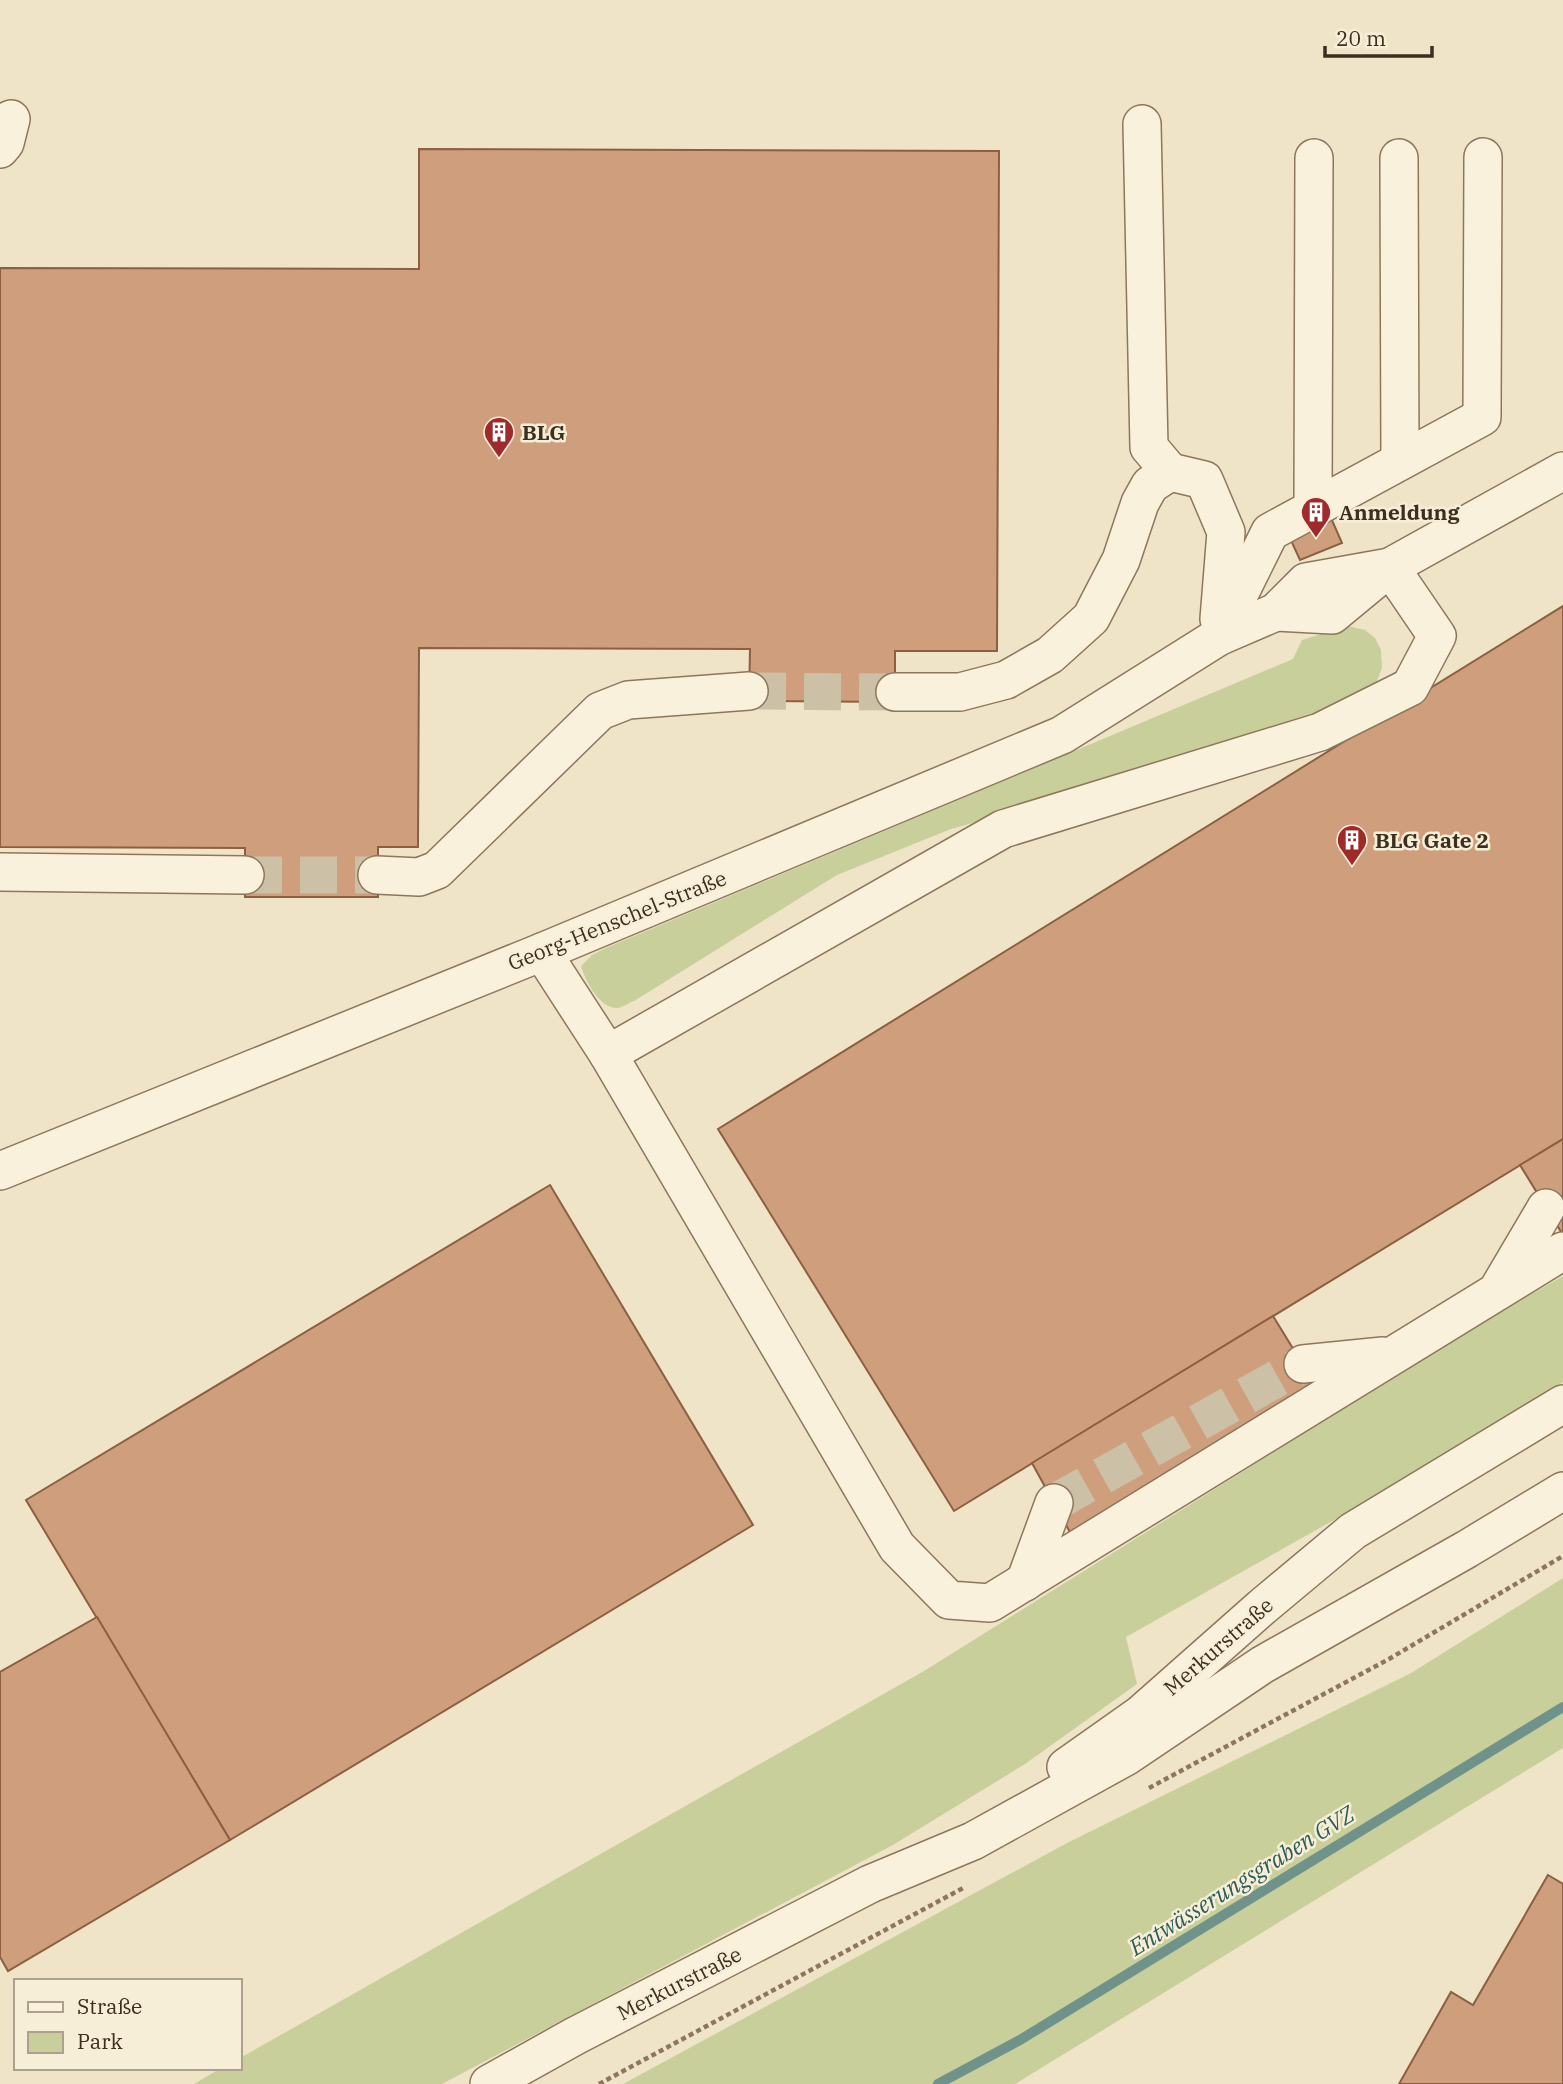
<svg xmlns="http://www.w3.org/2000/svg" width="1563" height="2084" font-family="'IBM Plex Serif',serif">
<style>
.green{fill:#c9cf9b}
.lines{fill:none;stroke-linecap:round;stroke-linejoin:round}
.stream{stroke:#6f938a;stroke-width:10}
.building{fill:#cf9f7d;stroke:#8d5f41;stroke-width:2}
.minor-tunnel{stroke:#ccc0a6;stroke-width:37;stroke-dasharray:37 18;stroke-linecap:butt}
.minor-casing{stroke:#8d765c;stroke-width:40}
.path{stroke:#8d765c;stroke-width:4.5;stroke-dasharray:5 3.5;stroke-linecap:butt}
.minor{stroke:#faf1dc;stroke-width:37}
.labels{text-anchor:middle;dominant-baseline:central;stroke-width:5;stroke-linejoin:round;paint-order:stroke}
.poi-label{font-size:21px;font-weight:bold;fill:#3d2e20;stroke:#f7eed8;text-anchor:start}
.street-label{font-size:21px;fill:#3d2e20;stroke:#f7eed8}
.water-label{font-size:23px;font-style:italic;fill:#2f5d5a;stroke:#f7eed8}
</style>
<rect width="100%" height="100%" fill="#f0e4c8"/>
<!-- green -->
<g class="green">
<path d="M1347,626L1365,630L1375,638L1381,650L1382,668L1375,686L1300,732L951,829L837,875L634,1001C629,1003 623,1007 618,1008C600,1010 585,980 581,966L592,955L606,948L1293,659L1302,640Z"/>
<polygon points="1563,1276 1563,1382 1343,1515 1126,1637 1137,1684 1025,1764 893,1845 442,2084 194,2084 221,2068 240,2068 240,2058 924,1671 1482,1322"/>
<polygon points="1563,1578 1563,1748 1015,2084 623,2084 1067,1843 1411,1673"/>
</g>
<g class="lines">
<!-- stream -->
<polyline class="stream" points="938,2084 1020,2040 1563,1707"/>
</g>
<!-- building -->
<g class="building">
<polygon points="419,149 999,151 997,651 895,651 895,702 749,701 750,649 419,648 418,847 378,847 378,897 245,897 245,848 0,847 0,268 419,269"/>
<polygon points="1331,518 1342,543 1300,560 1289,536"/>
<polygon points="1563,606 1563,1139 954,1511 718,1129"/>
<polygon points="1563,1139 1563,1235 1520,1165"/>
<polygon points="550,1185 753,1525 230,1840 26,1500"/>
<polygon points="1273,1316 1316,1386 1071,1534 1032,1463"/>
<polygon points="97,1617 230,1840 8,1971 0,1957 0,1672"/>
<polygon points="1548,1875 1563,1884 1563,2084 1399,2084 1451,1992 1473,2005"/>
</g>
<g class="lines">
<!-- minor-tunnel -->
<g class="minor-tunnel">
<polyline points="749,691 895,692"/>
<polyline points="245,875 377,875"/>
<polyline points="1054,1503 1303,1364"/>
</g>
<!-- minor casing -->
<g class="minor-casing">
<g id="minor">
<polyline points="1142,124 1149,447 1170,472"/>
<polyline points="0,149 5,143 11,119"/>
<polyline points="1399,158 1400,461"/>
<polyline points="1313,508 1314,158"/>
<polyline points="1276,612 1332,615 1390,567 1563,471"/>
<polyline points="1218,637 1270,532 1482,417 1483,157"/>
<polyline points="895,692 960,692 1006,680 1050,655 1091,618 1121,560 1140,503 1150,485 1170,472 1204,480 1226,532 1219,619"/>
<polyline points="0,872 245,875"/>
<polyline points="377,875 419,877 437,870 600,711 628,700 749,691"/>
<polyline points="542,952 608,1054 897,1547 949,1600 990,1603 1563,1251"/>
<polyline points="608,1054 1003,829 1320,732 1410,687 1437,636 1390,567"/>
<polyline points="0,1171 542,952 1062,735 1218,637 1276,612 1306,582 1390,567"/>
<polyline points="1500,1286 1546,1208"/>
<polyline points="1303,1364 1383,1356"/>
<polyline points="1025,1582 1054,1503"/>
<polyline points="1066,1767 1141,1714 1262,1607 1353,1531 1563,1404"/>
<polyline points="489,2084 575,2036 870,1884 973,1841 1127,1756 1262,1665 1467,1549 1563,1491"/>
</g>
</g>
<!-- path -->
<g class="path">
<polyline points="1149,1788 1389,1659 1563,1556"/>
<polyline points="599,2084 965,1887"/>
</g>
<!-- minor -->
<use href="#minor" class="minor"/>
</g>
<!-- icons -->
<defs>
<g id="building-pin" transform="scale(1.575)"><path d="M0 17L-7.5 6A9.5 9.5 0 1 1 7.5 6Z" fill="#9e2a2b" stroke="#f7eed8"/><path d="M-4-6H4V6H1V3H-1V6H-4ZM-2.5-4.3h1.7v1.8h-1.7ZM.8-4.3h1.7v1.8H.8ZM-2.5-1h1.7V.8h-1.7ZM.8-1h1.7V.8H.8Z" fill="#fff"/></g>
</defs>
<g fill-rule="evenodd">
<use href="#building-pin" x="499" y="432"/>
<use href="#building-pin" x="1316" y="512"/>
<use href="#building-pin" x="1352" y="840"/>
</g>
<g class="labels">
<!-- poi labels -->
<g class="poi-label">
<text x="522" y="432">BLG</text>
<text x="1339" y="512">Anmeldung</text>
<text x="1375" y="840">BLG Gate 2</text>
</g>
<!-- street labels -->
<g class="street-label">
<text transform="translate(617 920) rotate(-22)">Georg-Henschel-Straße</text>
<text transform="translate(1218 1646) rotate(-41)">Merkurstraße</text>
<text transform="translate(679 1983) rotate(-27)">Merkurstraße</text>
</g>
<!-- water labels -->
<g class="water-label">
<text transform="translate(1241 1880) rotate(-32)">Entwässerungsgraben GVZ</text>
</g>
</g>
<!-- legend -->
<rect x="14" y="1979" width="228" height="91" fill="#f7eed8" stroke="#ada18e" stroke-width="2"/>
<rect x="28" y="2002" width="35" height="10" fill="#faf1dc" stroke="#ada18e" stroke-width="2"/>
<text x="77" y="2014" font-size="21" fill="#3d2e20">Straße</text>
<rect x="28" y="2032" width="35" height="21" fill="#c9cf9b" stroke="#ada18e" stroke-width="2"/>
<text x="77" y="2049" font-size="21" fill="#3d2e20">Park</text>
<!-- scale -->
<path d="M1325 46v10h107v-10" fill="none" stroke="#3d2e20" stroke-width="3.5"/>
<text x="1336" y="46" font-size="21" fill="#3d2e20" stroke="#f7eed8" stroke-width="5" paint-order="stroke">20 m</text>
</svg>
